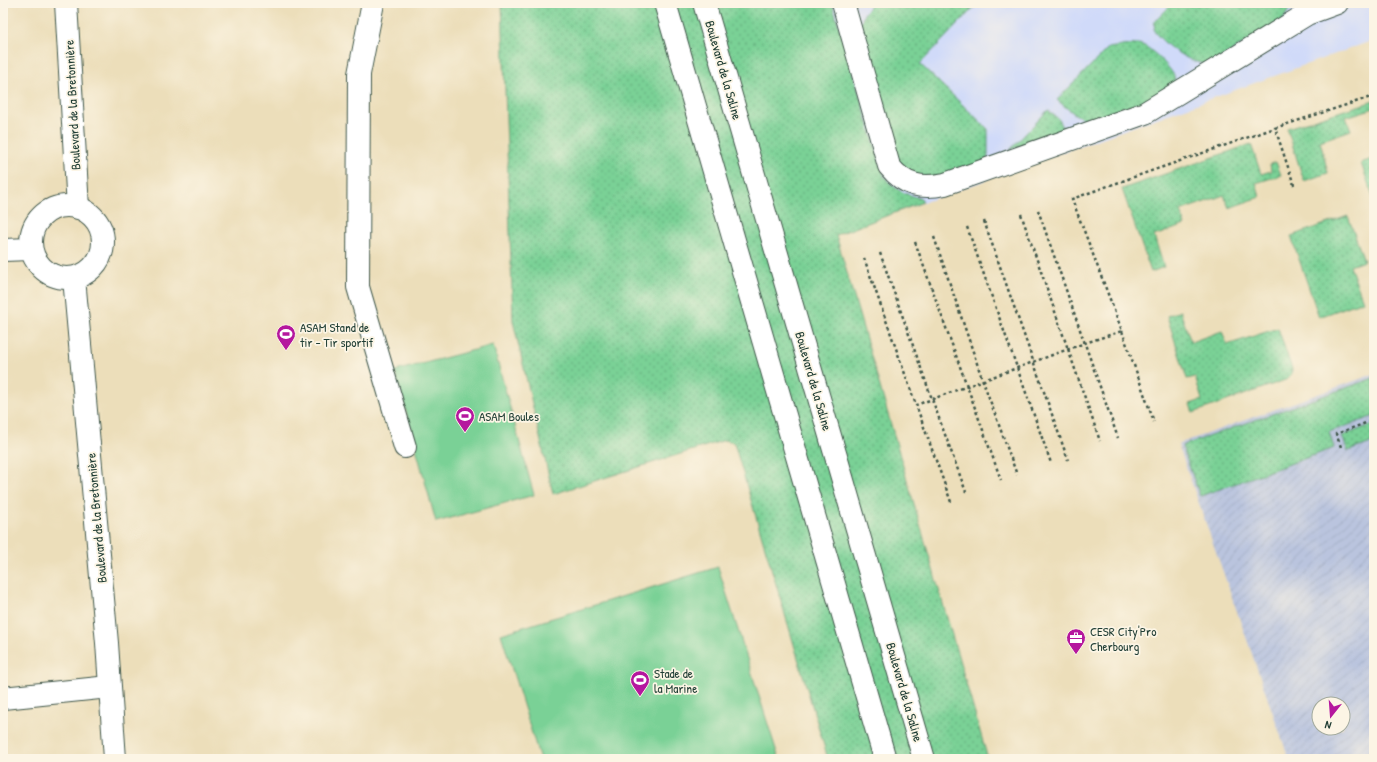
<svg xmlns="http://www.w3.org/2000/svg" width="1377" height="762" font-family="'Patrick Hand',sans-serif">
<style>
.built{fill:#d0daf9}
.industrial{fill:url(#industrial-furrows);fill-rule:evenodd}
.grass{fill:url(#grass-dots);stroke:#4c8765}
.garden{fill:#7ad196;stroke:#4c8765}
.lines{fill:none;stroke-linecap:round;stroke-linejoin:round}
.minor-casing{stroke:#3e5548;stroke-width:24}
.major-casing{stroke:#3e5548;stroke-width:24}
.path{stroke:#3e5548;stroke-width:2.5;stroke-dasharray:3 3;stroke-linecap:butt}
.minor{stroke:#fff;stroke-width:22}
.major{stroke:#fff;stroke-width:22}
.labels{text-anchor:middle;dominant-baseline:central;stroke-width:3.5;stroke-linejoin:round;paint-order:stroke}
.street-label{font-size:13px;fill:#1f3d34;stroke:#fcf5e5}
.poi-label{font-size:13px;fill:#1f3d34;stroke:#fcf5e5;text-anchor:start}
</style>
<defs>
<pattern id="industrial-furrows" width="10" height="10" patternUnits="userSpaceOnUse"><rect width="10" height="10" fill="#bac4de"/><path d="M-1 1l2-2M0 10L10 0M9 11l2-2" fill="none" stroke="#9fa9bf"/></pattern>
<pattern id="grass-dots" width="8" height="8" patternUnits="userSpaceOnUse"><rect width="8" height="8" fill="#7ad196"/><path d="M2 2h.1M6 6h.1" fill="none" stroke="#63ab7b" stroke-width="1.8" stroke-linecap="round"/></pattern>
</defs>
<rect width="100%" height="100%" fill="#fcf5e5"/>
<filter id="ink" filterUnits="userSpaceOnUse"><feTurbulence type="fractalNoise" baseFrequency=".025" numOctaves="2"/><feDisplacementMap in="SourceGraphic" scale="8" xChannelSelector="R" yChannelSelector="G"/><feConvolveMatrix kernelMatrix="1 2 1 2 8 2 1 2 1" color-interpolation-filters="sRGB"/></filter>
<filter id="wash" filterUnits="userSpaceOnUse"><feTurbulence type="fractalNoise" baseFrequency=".012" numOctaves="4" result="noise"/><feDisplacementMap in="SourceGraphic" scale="16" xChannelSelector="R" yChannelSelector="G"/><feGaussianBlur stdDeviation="0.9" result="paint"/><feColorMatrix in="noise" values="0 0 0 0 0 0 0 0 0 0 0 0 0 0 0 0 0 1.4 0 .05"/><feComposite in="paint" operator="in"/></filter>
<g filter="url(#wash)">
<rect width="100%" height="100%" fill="#ecdeba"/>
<!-- built -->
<polygon class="built" points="767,3 1374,3 1374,40 836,234"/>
<!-- industrial -->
<path class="industrial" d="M1374,374V759H1289L1178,444ZM1319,704H1343V728H1319Z"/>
<!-- grass -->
<g class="grass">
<path d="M502,3H832L884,176C894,189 905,195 921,198L923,202L836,235L988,759H828L734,443L725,440L553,494L513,321Z"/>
<polygon points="872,3 978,3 920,64 988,129 988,156 986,162 931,182 901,169 860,27 864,14"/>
<path d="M1173,3H1293L1283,20L1209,65C1188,62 1167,48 1154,31L1155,21Z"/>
<path d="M1136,44C1138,44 1140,44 1142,45C1149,46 1172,69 1174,76C1176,81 1174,86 1171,91L1094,122C1079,119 1069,110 1057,100L1108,48Z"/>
<polygon points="1374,101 1374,108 1346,117 1351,130 1320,141 1328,173 1304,181 1287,128"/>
<path d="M1048,110C1056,117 1064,121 1062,132L1010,150Z"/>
<polygon points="1251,144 1261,174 1271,171 1270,164 1276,162 1281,175 1256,183 1260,197 1229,208 1224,195 1180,211 1185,225 1154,236 1164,267 1151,272 1122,189"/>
<polygon points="1374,158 1374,200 1361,163"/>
<polygon points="1348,216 1364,261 1350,266 1363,301 1319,317 1291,236"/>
<polygon points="1180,311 1191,342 1222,331 1227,345 1278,328 1292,369 1291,375 1288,379 1193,413 1190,404 1202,400 1195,377 1187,379 1167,316"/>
<polygon points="1374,378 1374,416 1329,432 1334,448 1200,496 1182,446"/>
<polygon points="1374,424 1374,442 1348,451 1342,436"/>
</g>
<!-- garden -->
<g class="garden">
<polygon points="493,345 534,495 436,522 395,371"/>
<polygon points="718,567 779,759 540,759 501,634"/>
</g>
</g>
<g filter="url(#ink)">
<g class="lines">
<!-- minor casing -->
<g class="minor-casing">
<g id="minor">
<polyline points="66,3 78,208"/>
<polyline points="373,3 359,74 358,287 405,447"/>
<path d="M843,3L889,166C905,186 921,189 945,184L1145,113L1307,14L1337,3"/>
<circle cx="67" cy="242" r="36"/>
<polyline points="3,250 31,249"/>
<polyline points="74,278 107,643 115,759"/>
<polyline points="3,698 109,687"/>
</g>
</g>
<!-- major casing -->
<g class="major-casing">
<g id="major">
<polyline points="665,3 885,759"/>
<polyline points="704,3 924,759"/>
</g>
</g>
<!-- path -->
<g class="path">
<polyline points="1294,185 1275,128 1374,96"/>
<polyline points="1038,210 1118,438"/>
<polyline points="1021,214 1100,441"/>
<polyline points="984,221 1068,460"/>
<polyline points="967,227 1051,463"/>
<polyline points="934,237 983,381 1017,475"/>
<polyline points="915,242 1001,480"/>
<polyline points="880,253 932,399 966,492"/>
<polyline points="864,258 916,405"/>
<polyline points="1122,331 1154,422"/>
<polyline points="1341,447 1336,434 1374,420"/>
<polyline points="951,502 916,405 1085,343 1122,331 1072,199 1108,186 1275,128"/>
</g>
<!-- minor -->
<use href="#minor" class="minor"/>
<!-- major -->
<use href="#major" class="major"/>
</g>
</g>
<!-- icons -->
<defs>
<g id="stadium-pin" transform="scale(1)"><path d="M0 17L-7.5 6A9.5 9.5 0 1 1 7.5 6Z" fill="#b5179e" stroke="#fcf5e5"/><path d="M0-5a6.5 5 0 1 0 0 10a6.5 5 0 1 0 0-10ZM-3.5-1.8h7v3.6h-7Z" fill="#fff"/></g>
<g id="office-pin" transform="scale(1)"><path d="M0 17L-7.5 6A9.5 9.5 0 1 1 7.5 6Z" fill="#b5179e" stroke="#fcf5e5"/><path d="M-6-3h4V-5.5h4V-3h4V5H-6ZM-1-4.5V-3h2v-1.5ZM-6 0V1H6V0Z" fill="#fff"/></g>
</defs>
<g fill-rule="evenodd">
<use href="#stadium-pin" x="286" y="334"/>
<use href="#stadium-pin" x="465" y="416"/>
<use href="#office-pin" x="1076" y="638"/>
<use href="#stadium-pin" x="640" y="680"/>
</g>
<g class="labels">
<!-- street labels -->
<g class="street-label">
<text transform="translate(724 70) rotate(74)">Boulevard de la Saline</text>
<text transform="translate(72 105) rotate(-93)">Boulevard de la Bretonnière</text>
<text transform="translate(814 381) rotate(74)">Boulevard de la Saline</text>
<text transform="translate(96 518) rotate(-95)">Boulevard de la Bretonnière</text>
<text transform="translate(905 692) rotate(74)">Boulevard de la Saline</text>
</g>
<!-- poi labels -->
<g class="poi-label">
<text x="300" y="327">ASAM Stand de<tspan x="300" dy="15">tir - Tir sportif</tspan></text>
<text x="479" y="416">ASAM Boules</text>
<text x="1090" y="631">CESR City'Pro<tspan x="1090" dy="15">Cherbourg</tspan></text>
<text x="654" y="673">Stade de<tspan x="654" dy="15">la Marine</tspan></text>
</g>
</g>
<!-- margin -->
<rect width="1377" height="762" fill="none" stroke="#fcf5e5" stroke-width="16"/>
<!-- north arrow -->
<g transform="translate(1331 716) rotate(197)"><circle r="19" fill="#fcf5e5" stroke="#a4ab9e"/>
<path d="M0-3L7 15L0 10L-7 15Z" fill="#b5179e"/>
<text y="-6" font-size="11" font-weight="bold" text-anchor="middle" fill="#1f3d34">N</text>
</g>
</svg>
